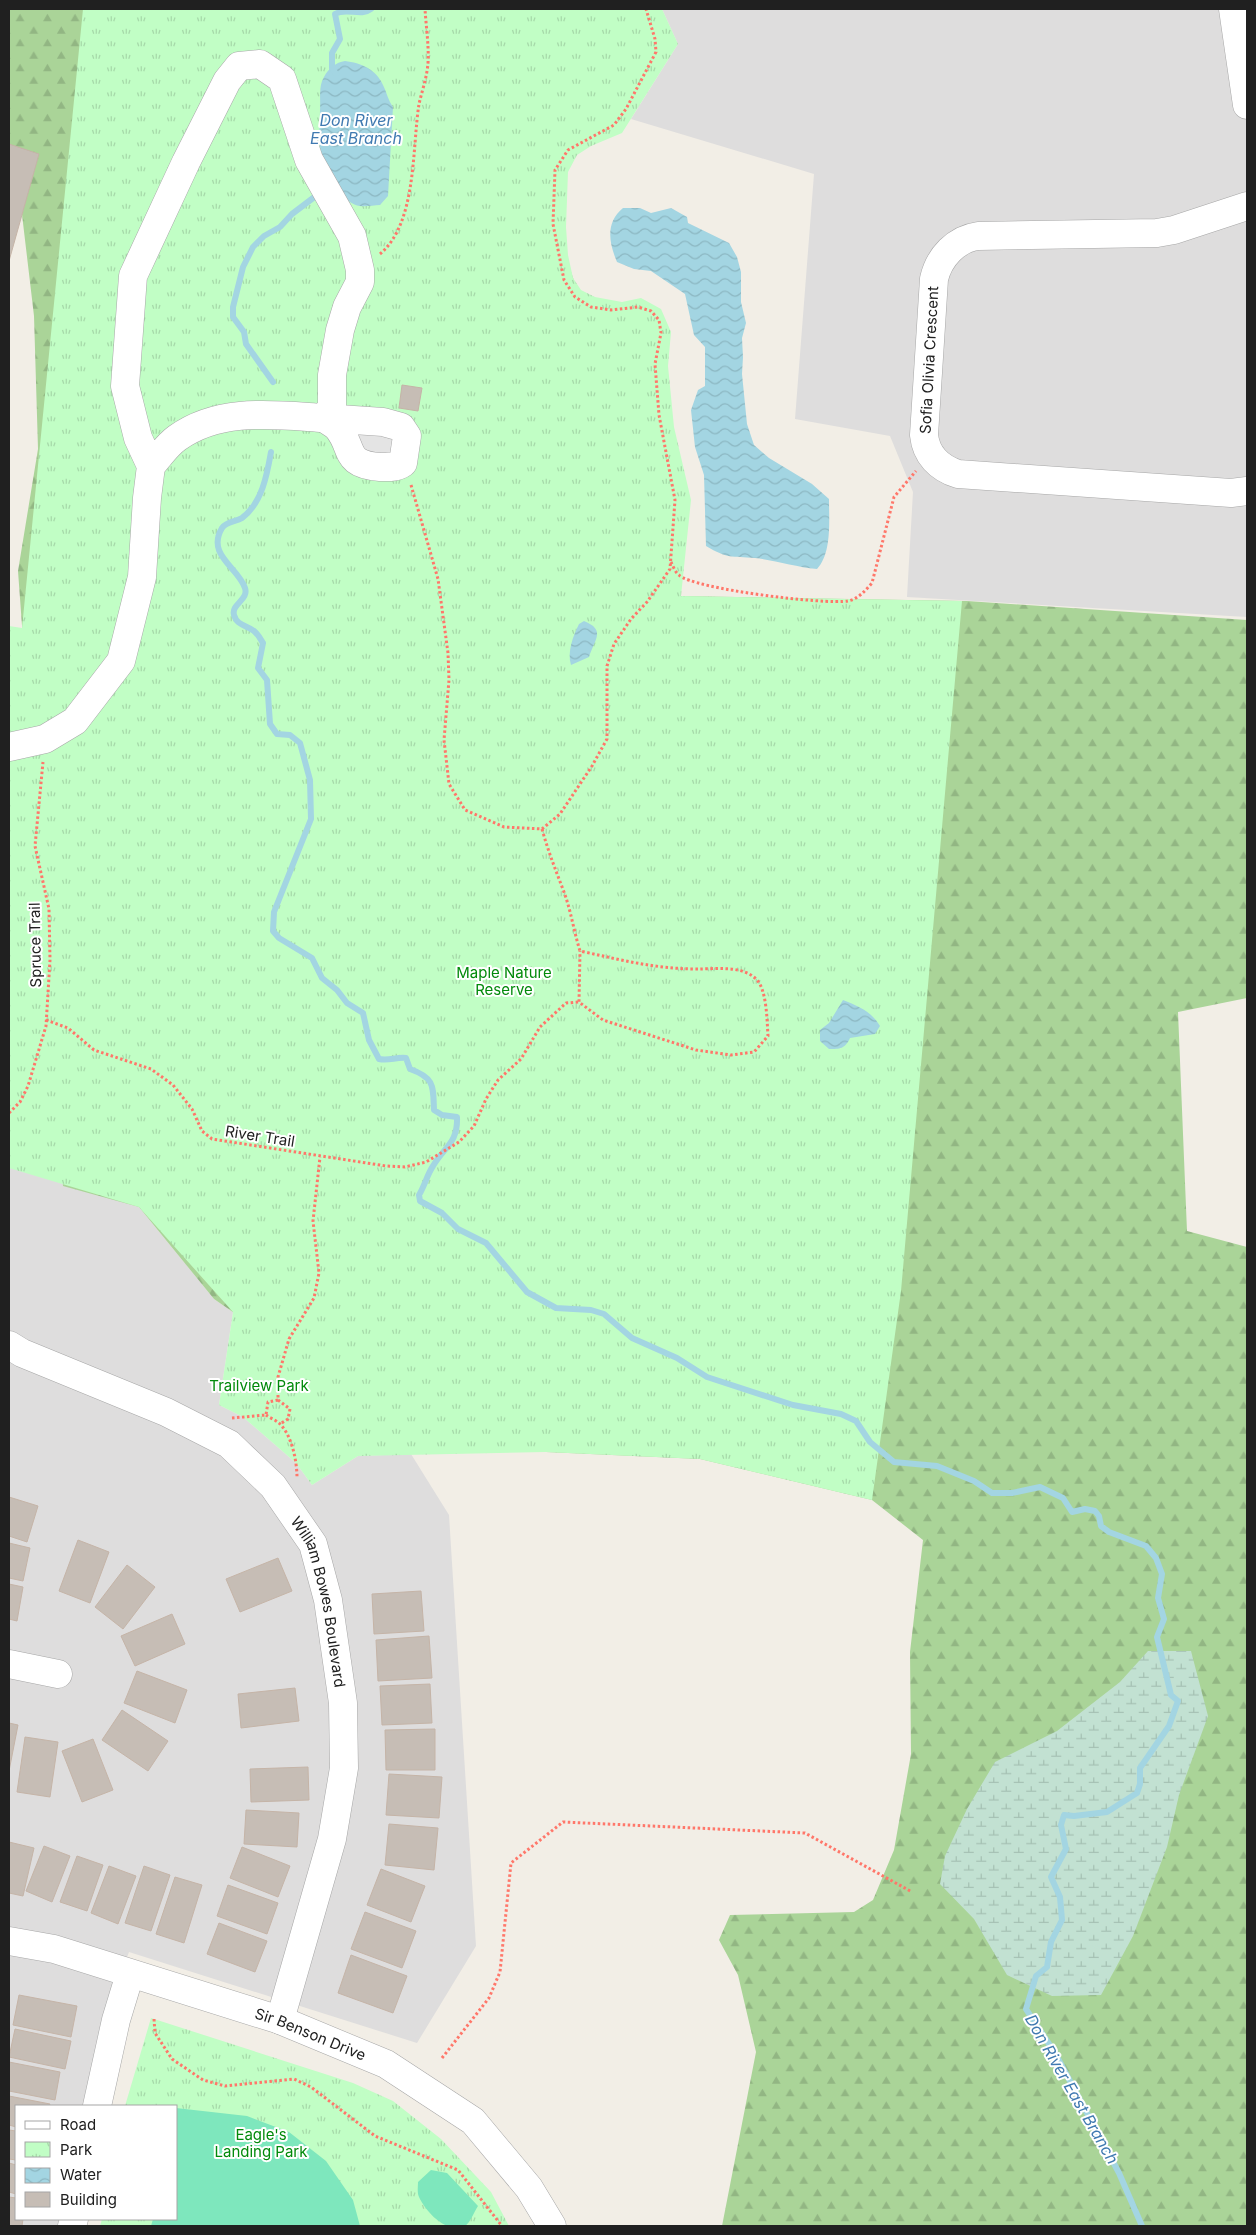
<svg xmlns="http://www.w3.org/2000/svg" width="1256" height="2235" font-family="Inter,sans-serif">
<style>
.residential{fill:#dedddd}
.forest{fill:url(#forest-firs)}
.wetland{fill:url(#wetland-marsh)}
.park{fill:url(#park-tufts)}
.pitch{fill:#7ee7bd}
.parking{fill:#e4e4e4}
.water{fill:url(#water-waves)}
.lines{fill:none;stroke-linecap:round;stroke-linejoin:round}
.stream{stroke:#a3d5e2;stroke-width:6}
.building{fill:#c6bdb5;stroke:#c5b4a7}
.minor-casing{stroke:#a7a7a7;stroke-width:29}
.path{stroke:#ff776a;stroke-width:3;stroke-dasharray:2.5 2.5;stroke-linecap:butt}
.minor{stroke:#fff;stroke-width:28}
.labels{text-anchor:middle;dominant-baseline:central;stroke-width:4;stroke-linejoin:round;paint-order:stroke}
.street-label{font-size:15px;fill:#202020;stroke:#fff}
.park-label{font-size:15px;fill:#028a0b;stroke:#fff}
.water-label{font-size:16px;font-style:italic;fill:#407ab1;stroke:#fff}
</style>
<defs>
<pattern id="forest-firs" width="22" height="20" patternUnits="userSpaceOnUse" patternTransform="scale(1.25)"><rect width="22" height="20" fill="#aad498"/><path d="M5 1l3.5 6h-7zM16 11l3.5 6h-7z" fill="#92b683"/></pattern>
<pattern id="wetland-marsh" width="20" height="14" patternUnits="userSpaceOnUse" patternTransform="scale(1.25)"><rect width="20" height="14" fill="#c2e1d2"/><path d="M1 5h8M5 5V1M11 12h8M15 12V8" fill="none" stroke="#a6c1b4"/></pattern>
<pattern id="park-tufts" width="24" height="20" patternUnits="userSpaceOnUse" patternTransform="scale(1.25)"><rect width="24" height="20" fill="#c1fec5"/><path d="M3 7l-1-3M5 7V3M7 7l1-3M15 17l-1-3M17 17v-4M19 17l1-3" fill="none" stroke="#a6d9a9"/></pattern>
<pattern id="water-waves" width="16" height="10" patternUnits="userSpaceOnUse" patternTransform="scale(1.25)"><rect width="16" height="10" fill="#a3d5e2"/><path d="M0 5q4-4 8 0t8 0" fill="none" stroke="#8cb7c2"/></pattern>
</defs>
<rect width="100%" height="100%" fill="#f2eee6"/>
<!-- residential -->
<g class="residential">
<polygon points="662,9 1247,9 1247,617 907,597 913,492 890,436 795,419 814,174 631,119 678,44"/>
<polygon points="9,1167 139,1207 214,1299 233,1312 219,1405 243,1417 296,1463 312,1485 358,1456 411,1454 449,1515 476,1946 417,2043 129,1952 105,2015 85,2106 16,2106 16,2219 61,2219 59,2226 9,2226"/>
</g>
<!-- forest -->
<polygon class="forest" points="9,9 626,9 529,148 681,596 967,601 1247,620 1247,998 1178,1012 1187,1231 1247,1247 1247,2226 722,2226 756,2052 738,1975 719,1940 730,1915 854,1912 873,1900 894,1850 911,1754 910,1652 923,1540 872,1500 700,1459 546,1452 272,1339 214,1299 139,1207 63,1186 18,571 38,449 34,316 21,206 9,159"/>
<!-- wetland -->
<polygon class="wetland" points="1148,1651 1191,1651 1208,1716 1179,1795 1167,1847 1133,1936 1101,1995 1052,1996 1007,1975 974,1919 940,1884 945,1856 967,1809 995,1762 1057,1731 1120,1682"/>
<!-- park -->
<g class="park">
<polygon points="83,9 662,9 678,44 622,133 591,146 577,155 568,172 566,227 568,255 573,278 581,290 595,297 622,302 641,298 661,309 671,332 668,366 674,427 691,500 681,596 962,601 901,1291 872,1500 700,1459 546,1452 358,1456 312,1485 296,1463 243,1417 219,1405 233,1312 139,1207 9,1168 9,626 22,628"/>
<polygon points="151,2018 353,2083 393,2101 441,2139 491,2192 509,2226 100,2226 102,2219 176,2219 176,2106 125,2106"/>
</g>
<!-- pitch -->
<g class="pitch">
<polygon points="176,2108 247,2116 289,2132 326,2161 353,2200 360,2226 151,2226 153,2219 176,2219"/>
<path d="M431,2170L447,2173L478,2206C474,2212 470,2223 465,2226C446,2234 426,2212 419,2197C417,2193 418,2186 418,2182Z"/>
</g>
<!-- parking -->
<polygon class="parking" points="347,426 390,429 398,456 359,455"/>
<!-- water -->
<g class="water">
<path d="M345,61C361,63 376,69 383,85C387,93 388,100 393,107L388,196L380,205C374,205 366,207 360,206C352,205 347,200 342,194C317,166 319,146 320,111C321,101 318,86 324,77C328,69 336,62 345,61Z"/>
<path d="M623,208H640L651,213L671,208L687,217L688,223L729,243L737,257L741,272V302L746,323L742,338L743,357L742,374L747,424L754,445L769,458L812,484L829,499C829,521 832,553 817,569C796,567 775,560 755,558C731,556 728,559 706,546L704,475L695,447L691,410L698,390L705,386V347L694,335L685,294L651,271L634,269L617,262C609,243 605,223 623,208Z"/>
<path d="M584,621C606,630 595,639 589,657L571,665C567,652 573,636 579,624Z"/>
<path d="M843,1000C858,1006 871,1011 880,1026L875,1034L850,1038C845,1049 840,1049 829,1049L820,1041V1030L829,1023Z"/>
</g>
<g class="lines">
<!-- stream -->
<g class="stream">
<path d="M336,74L332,68V53L340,39L335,14C346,7 361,17 371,9"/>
<polyline points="273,382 246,344 244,332 233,317 233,307 243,267 253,247 264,236 280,227 292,214 321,192"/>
<path d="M271,452C267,475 262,503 242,518C236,522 227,521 222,528C206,555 238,567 245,588C249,600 231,604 234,615C237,626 247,625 254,631C258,634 261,640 263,643L258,668L267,680L270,724L277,734L290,735L300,743L310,780L311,819L274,912L273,931L279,938L312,958L322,978L337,990L347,1003L363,1013L369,1040L379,1059C389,1061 396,1057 406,1058L410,1069C435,1078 433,1086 434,1110L442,1115L457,1117C458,1143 445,1146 433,1166C427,1175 425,1185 419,1195L420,1201L442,1213L458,1229L486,1243L527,1292L556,1308L591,1310L604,1314L632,1338L677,1358L707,1377L793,1405L841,1414L856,1421L870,1442L894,1462L937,1466L974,1481L992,1493H1012L1040,1487L1063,1498L1072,1512L1085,1509L1095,1511L1099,1516L1101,1526L1109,1532L1146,1546L1156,1558L1162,1574L1158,1598L1164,1619L1157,1637L1171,1695L1178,1701L1169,1726L1140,1768V1784L1137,1793L1107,1812L1074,1816L1064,1815L1061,1825L1066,1849L1051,1877L1060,1897L1062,1920L1051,1942L1047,1967L1036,1976L1026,2009L1055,2053L1119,2173L1142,2226"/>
</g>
</g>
<!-- building -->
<g class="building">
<polygon points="9,144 39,154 9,261"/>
<polygon points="402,385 422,388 418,411 399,408"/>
<polygon points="9,1497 38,1506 27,1542 9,1536"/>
<polygon points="78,1540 109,1552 90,1603 59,1591"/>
<polygon points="9,1543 30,1548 23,1581 9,1578"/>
<polygon points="278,1558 292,1591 240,1612 226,1579"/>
<polygon points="127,1565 155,1587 123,1629 95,1607"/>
<polygon points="9,1584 23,1587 17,1621 9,1619"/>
<polygon points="421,1591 424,1631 374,1634 372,1594"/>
<polygon points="172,1614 185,1644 135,1666 121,1636"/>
<polygon points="429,1636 432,1678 378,1681 376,1640"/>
<polygon points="137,1671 187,1690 175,1723 124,1703"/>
<polygon points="430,1684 432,1723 382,1725 380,1686"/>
<polygon points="295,1688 299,1721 241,1728 238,1694"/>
<polygon points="122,1710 168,1741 148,1771 102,1740"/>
<polygon points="9,1723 18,1725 9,1771"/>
<polygon points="435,1729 435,1770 386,1770 385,1730"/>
<polygon points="25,1737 58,1742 50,1797 17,1792"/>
<polygon points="93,1739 113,1790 82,1802 62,1751"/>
<polygon points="308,1767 309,1800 251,1802 250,1769"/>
<polygon points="389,1774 442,1777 439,1818 386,1815"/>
<polygon points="246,1810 299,1813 297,1847 244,1844"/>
<polygon points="389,1824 438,1828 434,1870 385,1865"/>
<polygon points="9,1842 34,1848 23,1896 9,1893"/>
<polygon points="44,1846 70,1856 52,1902 26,1891"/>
<polygon points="242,1847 290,1866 278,1897 230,1878"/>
<polygon points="77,1856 103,1865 87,1911 60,1902"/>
<polygon points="109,1866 136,1876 118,1924 91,1913"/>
<polygon points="144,1866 170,1875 151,1931 125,1923"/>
<polygon points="381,1869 425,1886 411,1922 367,1905"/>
<polygon points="175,1877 202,1885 184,1943 156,1934"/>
<polygon points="228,1885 278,1903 267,1934 217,1916"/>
<polygon points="365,1912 416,1931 402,1968 351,1949"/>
<polygon points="219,1923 267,1941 255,1972 207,1954"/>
<polygon points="351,1955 407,1976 393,2013 338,1993"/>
<polygon points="19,1995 77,2006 71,2037 13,2025"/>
<polygon points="15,2029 71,2041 65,2069 9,2057"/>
<polygon points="9,2062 60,2072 55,2100 9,2091"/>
<polygon points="9,2096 50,2104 49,2106 16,2106 16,2127 9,2125"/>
<polygon points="9,2130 16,2131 16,2160 9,2159"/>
<polygon points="9,2163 16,2165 16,2194 9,2192"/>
<polygon points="9,2197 16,2198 16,2219 23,2219 22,2226 9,2226"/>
</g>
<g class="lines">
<!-- minor casing -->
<g class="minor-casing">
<g id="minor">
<polyline points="1233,9 1247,105"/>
<path d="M1247,206L1174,230L1157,233L978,236C956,239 939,257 934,279L924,435C926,455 939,468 958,474L1231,493L1247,491"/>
<path d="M324,418L383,422L401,427L407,436L403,463C396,468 388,467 380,467C342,464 355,448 337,427C334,424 328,421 324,418Z"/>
<path d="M9,747L45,739L75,721L121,661L142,577L147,498L151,466L138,438L125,386L133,276L186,162L227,81L239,66L260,64L282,79L309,160L352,236L360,270V282L347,307L340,330L332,375V407L324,418C275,415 220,407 177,438C167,445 159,457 151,466"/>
<path id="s1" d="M9,1345L22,1353L166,1412L229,1444L273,1486L313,1544L328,1600L343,1703L344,1768L332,1839L280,2020"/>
<polyline points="9,1664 58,1674"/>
<path id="s2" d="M9,1941L54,1949L280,2020L386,2064L473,2121L529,2188L552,2226"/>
<polyline points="97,2106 116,2020 130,1974"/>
<polyline points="72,2226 74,2219"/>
</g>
</g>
<!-- path -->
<g class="path">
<path d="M380,254C417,223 412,148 419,104C422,91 427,77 428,63C429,45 426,26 425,9"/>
<polyline points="411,485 438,579 448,653 449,680 444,740 449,784 465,810 504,827 542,829 560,814 592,766 607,739 607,666 614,644 631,619 647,602 670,569 675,500 659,415 655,364 661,333 659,320 651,311 638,307 611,310 591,307 575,297 564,280 553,224 555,170 568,150 614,125 626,109 656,52 655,39 646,9"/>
<path d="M671,562C673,566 675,572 679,575C693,589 826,605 848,601C858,599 865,591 872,583L894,497L916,471"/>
<path d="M542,829C548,851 556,871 564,892C571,911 574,932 580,951C622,960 655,969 698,969C717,969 743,965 757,980C767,991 767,1022 768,1036L754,1052L731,1055L696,1050L603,1020L579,1002L580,951"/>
<polyline points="46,1020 68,1028 94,1050 151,1069 173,1085 192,1109 202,1131 212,1139 386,1166 405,1167 426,1162 459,1142 474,1126 486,1099 498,1080 521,1059 540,1027 566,1003 579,1002"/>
<polyline points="9,1113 20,1102 28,1086 46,1026 50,960 49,909 35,846 43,762"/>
<polyline points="278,1400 290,1409 288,1419 280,1424"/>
<path d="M266,1415C270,1418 276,1420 280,1424C292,1436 297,1461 297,1478"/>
<polyline points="232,1418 266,1415 268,1402 278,1400 278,1377 289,1339 314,1298 319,1273 313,1221 320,1157"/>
<polyline points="154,2019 155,2033 172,2059 203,2080 225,2086 294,2079 311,2087 375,2136 458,2170 502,2226"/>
<polyline points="442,2058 489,1998 500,1972 511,1863 563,1822 805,1833 912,1892"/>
</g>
<!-- minor -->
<use href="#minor" class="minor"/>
</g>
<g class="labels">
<!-- street labels -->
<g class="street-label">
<text transform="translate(929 360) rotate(-87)">Sofia Olivia Crescent</text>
<text transform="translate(35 945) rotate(-91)">Spruce Trail</text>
<text transform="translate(260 1136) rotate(9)">River Trail</text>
<text stroke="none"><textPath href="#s1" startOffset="430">William Bowes Boulevard</textPath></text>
<text stroke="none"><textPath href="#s2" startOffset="316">Sir Benson Drive</textPath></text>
</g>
<!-- park labels -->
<g class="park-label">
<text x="504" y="972">Maple Nature<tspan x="504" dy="17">Reserve</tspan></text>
<text x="259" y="1385">Trailview Park</text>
<text x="261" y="2134">Eagle's<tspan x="261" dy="17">Landing Park</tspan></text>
</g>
<!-- water labels -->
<g class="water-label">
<text x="356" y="120">Don River<tspan x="356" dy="18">East Branch</tspan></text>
<text transform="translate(1072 2089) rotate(60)">Don River East Branch</text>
</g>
</g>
<!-- border -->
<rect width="1256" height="2235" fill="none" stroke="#202020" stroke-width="20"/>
<!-- legend -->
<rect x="15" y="2105" width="162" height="115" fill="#ffffff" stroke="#a6a6a6"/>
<rect x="25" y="2121" width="25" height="8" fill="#ffffff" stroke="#a6a6a6"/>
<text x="60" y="2130" font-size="15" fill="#202020">Road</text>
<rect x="25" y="2142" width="25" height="15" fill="url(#park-tufts)" stroke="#a6a6a6"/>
<text x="60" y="2155" font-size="15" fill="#202020">Park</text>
<rect x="25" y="2168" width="25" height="15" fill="url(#water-waves)" stroke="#a6a6a6"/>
<text x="60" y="2180" font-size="15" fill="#202020">Water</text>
<rect x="25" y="2192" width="25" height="15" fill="#c6bdb5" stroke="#a6a6a6"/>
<text x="60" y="2205" font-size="15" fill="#202020">Building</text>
</svg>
